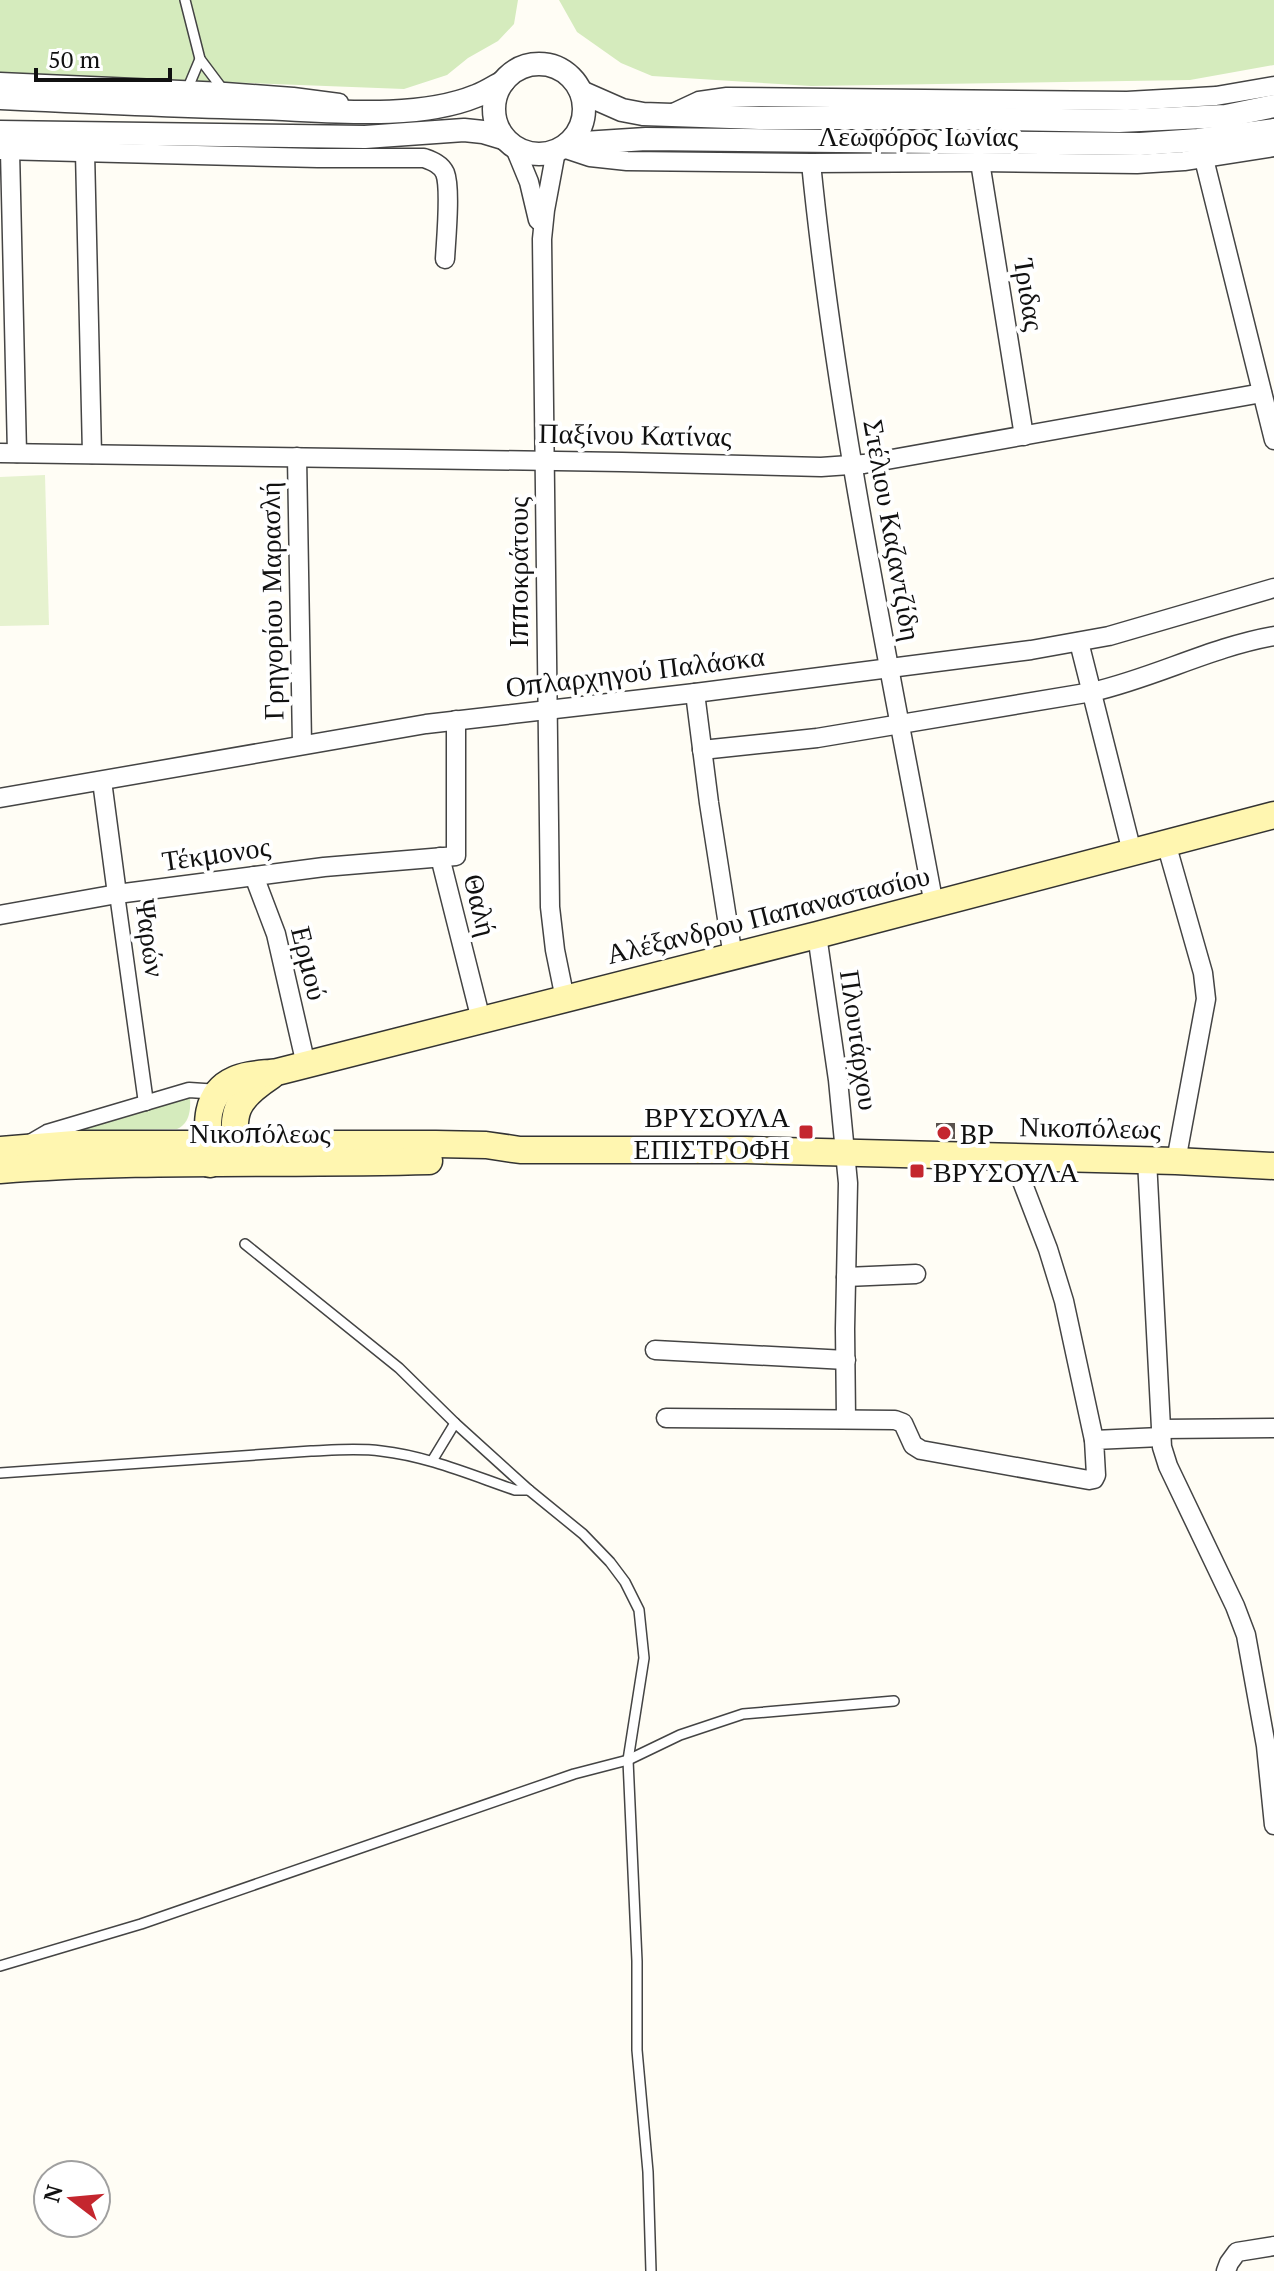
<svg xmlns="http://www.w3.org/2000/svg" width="1274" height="2271" font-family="'PT Serif',serif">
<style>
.green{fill:#d5ebbd}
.pitch{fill:#e6f2cf}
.building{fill:#5a524d}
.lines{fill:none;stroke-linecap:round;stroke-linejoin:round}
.service-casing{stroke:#444;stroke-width:12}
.pedestrian-casing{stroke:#444;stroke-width:17}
.minor-casing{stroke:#444;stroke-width:21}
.tertiary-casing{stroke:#444;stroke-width:25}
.secondary-casing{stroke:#333;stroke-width:29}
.service{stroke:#fff;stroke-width:9}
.pedestrian{stroke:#fff;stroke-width:14}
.minor{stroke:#fff;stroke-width:18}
.tertiary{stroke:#fff;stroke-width:22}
.secondary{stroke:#fff6b0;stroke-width:26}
.poi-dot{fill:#c4262e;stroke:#fff;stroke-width:3}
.labels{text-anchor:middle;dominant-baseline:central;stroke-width:8;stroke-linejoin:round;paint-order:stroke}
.street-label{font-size:28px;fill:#111;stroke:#fff}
.poi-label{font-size:28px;fill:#111;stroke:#fff;text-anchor:start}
</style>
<rect width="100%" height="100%" fill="#fffdf5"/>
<!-- green -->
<g class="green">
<polygon points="0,0 518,0 514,24 498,41 468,58 447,75 404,89 168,80 0,79"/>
<polygon points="559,0 1274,0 1274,65 1190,80 811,86 652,76 621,63 577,32"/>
<path d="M190,1098C191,1110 189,1124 177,1129L68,1131Z"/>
</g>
<!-- pitch -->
<polygon class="pitch" points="45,475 49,625 0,626 0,477"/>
<!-- building -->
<polygon class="building" points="936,1123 955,1123 955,1139 936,1138"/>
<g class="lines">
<!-- service casing -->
<g class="service-casing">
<g id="service">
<polyline points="185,0 200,59 224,91"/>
<polyline points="187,90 200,59"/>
<polyline points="245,1244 399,1368 455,1423 529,1490 583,1534 610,1562 625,1582 639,1610 644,1658 628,1760 637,1961 637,2050 648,2172 651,2271"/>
<polyline points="432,1461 455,1423"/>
<path d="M0,1473L311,1451C335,1450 358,1448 381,1451C427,1456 471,1475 515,1490H529"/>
<polyline points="0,1966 141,1924 574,1774 628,1760 680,1735 743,1714 894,1701"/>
</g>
</g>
<!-- pedestrian casing -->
<g class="pedestrian-casing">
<g id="pedestrian">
<polyline points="117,894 146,1103"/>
<polyline points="28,1143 47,1132 189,1090 219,1092"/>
</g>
</g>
<!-- minor casing -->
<g class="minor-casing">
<g id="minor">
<polyline points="0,82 225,92 293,97 339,103"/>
<polyline points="669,115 699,101 727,97 1127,101 1216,96 1274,86"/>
<polyline points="515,148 529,182 538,220"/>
<polyline points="563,148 590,157 627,161 811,163 980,162 1137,164 1184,161 1274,147"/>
<path d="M0,150L318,158H424C432,161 441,164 445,173C451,188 446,240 445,259"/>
<polyline points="10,151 17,453"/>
<polyline points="556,151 545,210 542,239 550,907 555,950 565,999"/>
<polyline points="85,152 92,454"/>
<polyline points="1204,159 1274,440"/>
<polyline points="980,162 1024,436"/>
<path d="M811,163C836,413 888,658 934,905"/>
<polyline points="0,453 622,462 821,467 864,464 1262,393"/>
<polyline points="297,457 302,744"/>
<polyline points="1079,642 1132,852"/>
<polyline points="695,693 709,803 733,957"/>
<path d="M702,750L817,738L1092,692C1154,678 1211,647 1274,636"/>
<polyline points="102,781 117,894"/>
<polyline points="0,798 426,724 695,693 1031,650 1109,636 1274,588"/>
<polyline points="1166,843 1203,973 1206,999 1176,1161"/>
<polyline points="440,857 481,1020"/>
<polyline points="254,876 276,934 306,1065"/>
<polyline points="0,915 117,894 324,867 456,856 456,720"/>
<polyline points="817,935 838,1080 848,1183 845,1329 846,1419"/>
<polyline points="1013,1158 1048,1249 1064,1301 1094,1440"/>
<polyline points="1147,1160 1162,1447 1168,1466 1235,1606 1246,1635 1266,1746 1274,1825"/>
<polyline points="846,1277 916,1274"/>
<polyline points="655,1350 846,1360"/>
<polyline points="666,1418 895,1420 903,1423 913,1445 921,1450 1089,1480 1094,1479 1096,1475 1094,1440 1161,1437"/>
<polyline points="1161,1429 1274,1428"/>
<polyline points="1226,2271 1229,2263 1237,2252 1274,2246"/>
</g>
</g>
<!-- tertiary casing -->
<g class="tertiary-casing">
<g id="tertiary">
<circle cx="539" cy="109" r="45"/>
<polyline points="581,92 622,110 643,114 759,118 945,118 1119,121 1226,116 1274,106"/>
<path d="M0,98C86,102 171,106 257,108C323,110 415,121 476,96C485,93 494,87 503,82"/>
<polyline points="0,132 365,137 464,130 483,132 503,138"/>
<polyline points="568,144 646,139 1140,144 1198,140 1274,130"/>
</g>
</g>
<!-- secondary casing -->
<g class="secondary-casing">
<g id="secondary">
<polyline points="0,1150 74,1144 436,1144 486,1145 520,1150 746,1150 1176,1161 1274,1166"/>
<path d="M236,1161C234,1114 229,1104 271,1076"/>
<path d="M210,1164C208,1135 200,1095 234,1080C246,1074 263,1074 277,1072L817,935L1274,815"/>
<path d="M0,1170C143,1159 286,1165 429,1161"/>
</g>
</g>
<!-- service -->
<use href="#service" class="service"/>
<!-- pedestrian -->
<use href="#pedestrian" class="pedestrian"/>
<!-- minor -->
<use href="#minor" class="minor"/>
<!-- tertiary -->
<use href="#tertiary" class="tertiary"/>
<!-- secondary -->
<use href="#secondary" class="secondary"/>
</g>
<!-- markers -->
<g class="poi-dot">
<rect x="798" y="1124" width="16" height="16" rx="4"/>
<circle cx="944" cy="1133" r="8"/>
<rect x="909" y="1163" width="16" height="16" rx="4"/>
</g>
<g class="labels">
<!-- street labels -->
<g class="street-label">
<text x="918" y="135">Λεωφόρος Ιωνίας</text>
<text transform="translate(1030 295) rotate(81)">Ίριδας</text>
<text transform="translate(635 434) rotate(1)">Παξίνου Κατίνας</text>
<text transform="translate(893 530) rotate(80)">Στέλιου Καζαντζίδη</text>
<text transform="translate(517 572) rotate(-90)">Ιπποκράτους</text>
<text transform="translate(271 601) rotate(-91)">Γρηγορίου Μαρασλή</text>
<text transform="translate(635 671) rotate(-7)">Οπλαρχηγού Παλάσκα</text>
<text transform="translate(216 853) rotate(-8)">Τέκμονος</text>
<text transform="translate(481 905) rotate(76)">Θαλή</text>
<text transform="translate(768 914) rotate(-14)">Αλέξανδρου Παπαναστασίου</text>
<text transform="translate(151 938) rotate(82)">Ψαρών</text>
<text transform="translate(310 963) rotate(76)">Ερμού</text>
<text transform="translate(860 1040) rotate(82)">Πλουτάρχου</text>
<text transform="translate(1090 1127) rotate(1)">Νικοπόλεως</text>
<text x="260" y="1132">Νικοπόλεως</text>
</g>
<!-- poi labels -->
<g class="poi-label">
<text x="790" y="1116" text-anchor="end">ΒΡΥΣΟΥΛΑ<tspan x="790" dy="32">ΕΠΙΣΤΡΟΦΗ</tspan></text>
<text x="960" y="1133">BP</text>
<text x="933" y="1171">ΒΡΥΣΟΥΛΑ</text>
</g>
</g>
<!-- north arrow -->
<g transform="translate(72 2199) rotate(286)"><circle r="38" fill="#ffffff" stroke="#a0a0a0" stroke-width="2"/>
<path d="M0-6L14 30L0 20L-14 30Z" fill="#c4262e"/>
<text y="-12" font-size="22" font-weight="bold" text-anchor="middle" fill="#111111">N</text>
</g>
<!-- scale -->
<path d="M36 68v12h134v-12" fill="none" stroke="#111111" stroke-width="4"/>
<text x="48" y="68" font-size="24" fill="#111111" stroke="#ffffff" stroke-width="6" paint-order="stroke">50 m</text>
</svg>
